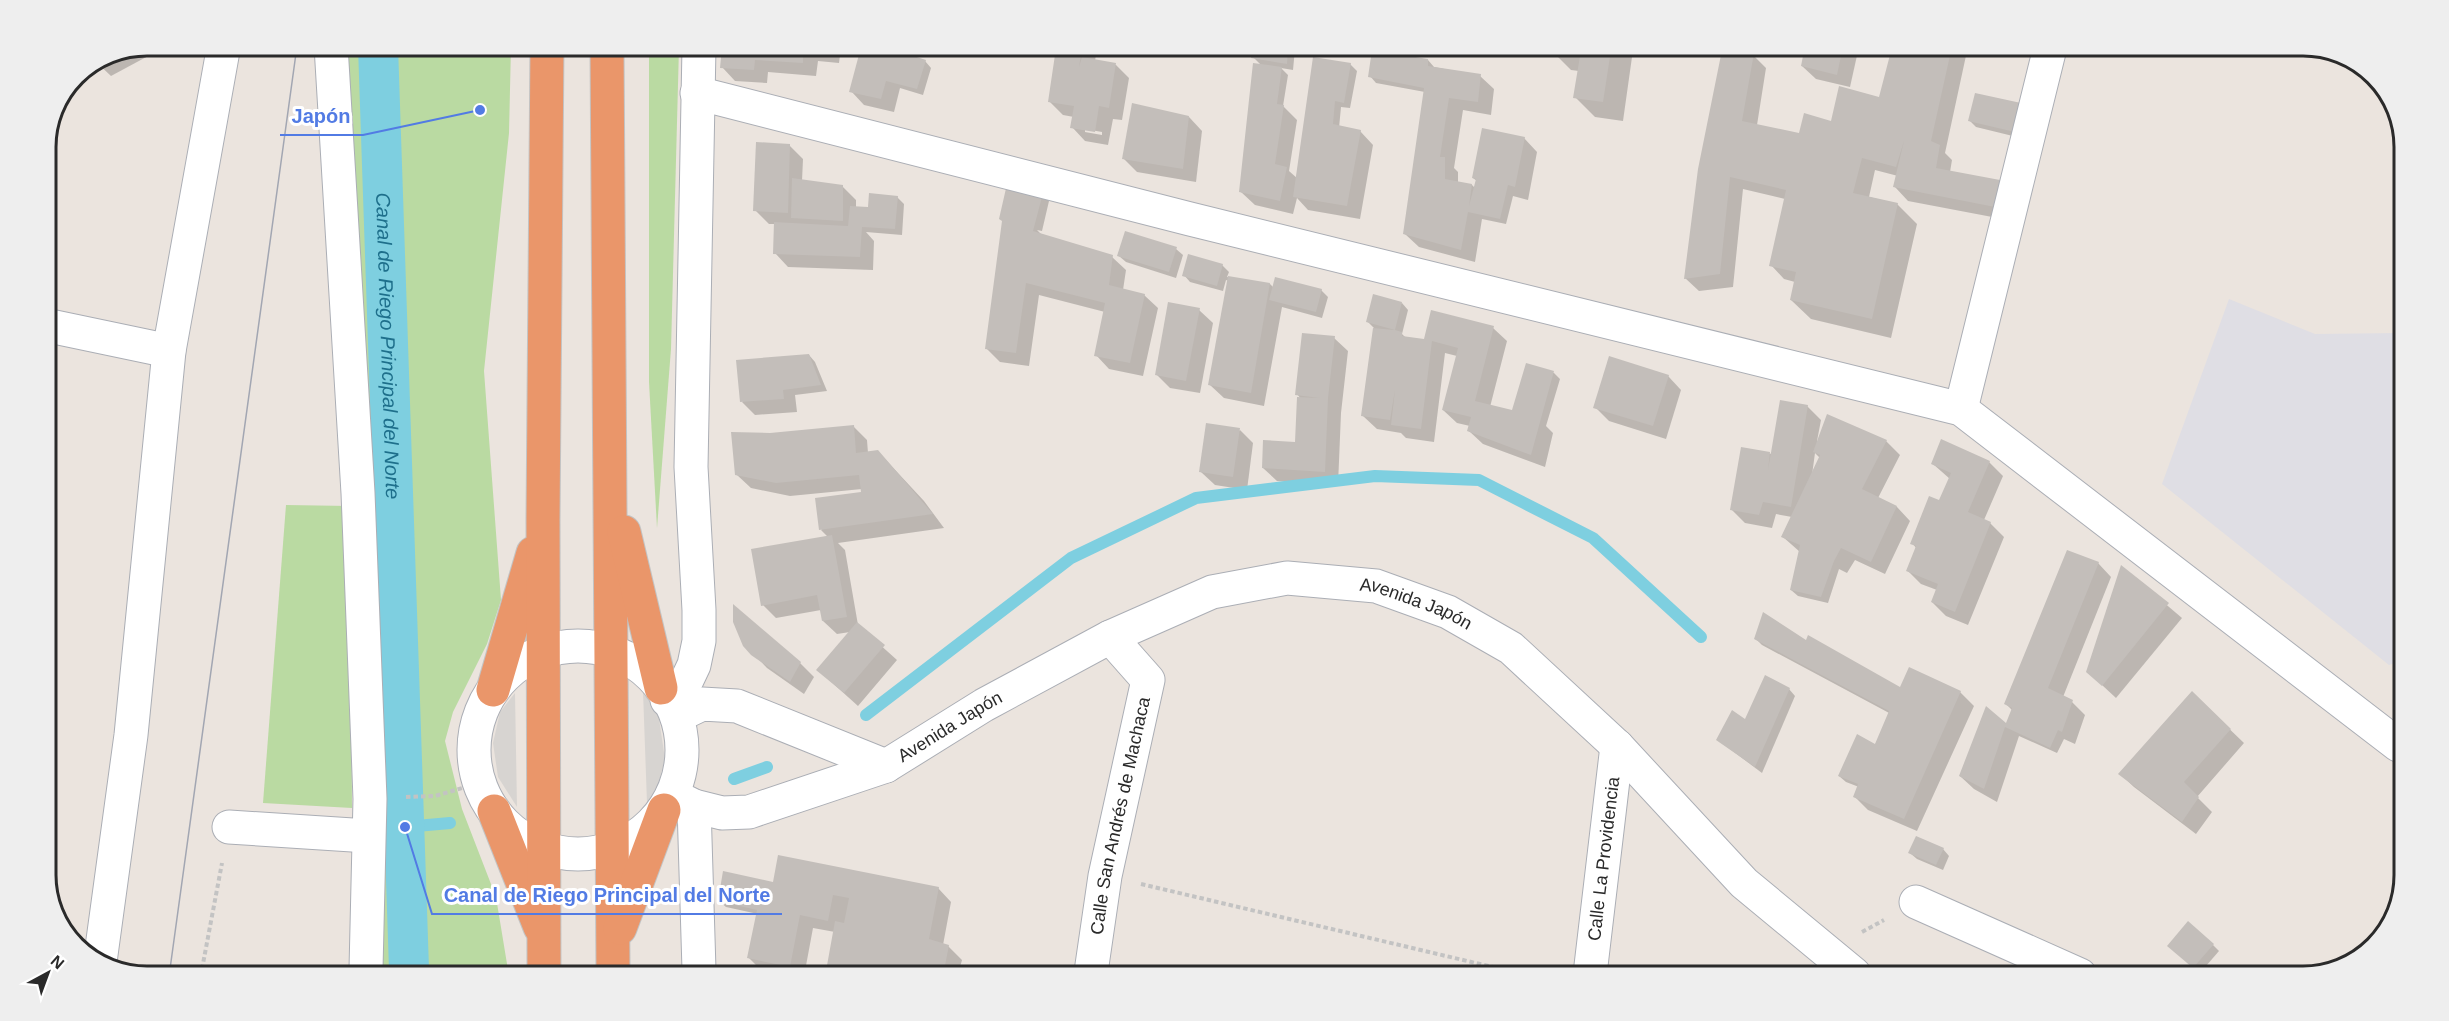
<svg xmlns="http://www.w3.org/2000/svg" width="2449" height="1021" font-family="Arial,sans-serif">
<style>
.industrial{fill:#dfdee4}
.green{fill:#badaa2}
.plaza{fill:#d7d4d1}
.shadow{fill:#0003;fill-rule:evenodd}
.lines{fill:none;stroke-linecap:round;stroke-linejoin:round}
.stream{stroke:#7ecfe0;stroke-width:12}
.canal{stroke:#7ecfe0;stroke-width:40}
.building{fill:#c3beba}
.minor-casing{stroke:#abaeb5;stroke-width:35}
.highway-casing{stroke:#c3c3c3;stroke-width:35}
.path{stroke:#c3c3c3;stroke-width:4;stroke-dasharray:4.5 3;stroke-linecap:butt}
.minor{stroke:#fff;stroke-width:33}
.highway{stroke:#ea966a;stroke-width:33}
.tram{stroke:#a2a6b2;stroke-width:1.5}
.labels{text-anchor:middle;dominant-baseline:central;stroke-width:6;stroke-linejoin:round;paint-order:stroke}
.street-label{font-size:18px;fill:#2a2a2a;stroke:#fff}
.water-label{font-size:20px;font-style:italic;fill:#1e6f8b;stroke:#fff}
.rim{fill:none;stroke:#2a2a2a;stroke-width:3}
.leader{fill:none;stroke:#527be4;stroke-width:2}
.callout-dot{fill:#527be4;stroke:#fff;stroke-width:2}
.callout-label{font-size:20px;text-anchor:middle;font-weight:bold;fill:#527be4;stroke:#fff;stroke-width:6;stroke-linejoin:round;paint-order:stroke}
</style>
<rect width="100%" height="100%" fill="#ebe4de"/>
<!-- industrial -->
<polygon class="industrial" points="2229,299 2315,334 2402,333 2399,662 2389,665 2162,484"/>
<!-- green -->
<g class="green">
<polygon points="347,46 367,46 377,348 397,797 400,969 383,969 382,807"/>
<polygon points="390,46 511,46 509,133 484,371 501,600 487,644 453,712 445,741 462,809 496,897 508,970 426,969 422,817"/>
<polygon points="649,47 679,47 671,349 657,528 649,382"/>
<polygon points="286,505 350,506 352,808 263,803"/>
</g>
<!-- plaza -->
<g class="plaza">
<polygon points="643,691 658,712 665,759 658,785 647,803"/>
<polygon points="515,693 517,807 498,777 493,743 500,712"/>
</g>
<!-- shadow -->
<g class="shadow">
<polygon points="146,45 161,45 163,48 111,76 95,61 108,53"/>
<polygon points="723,47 841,47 839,63 818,61 816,76 768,72 767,83 735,81 722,67"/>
<polygon points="862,47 911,48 908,56 925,61 931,68 923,95 900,88 894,112 864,105 851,91"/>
<path d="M1057,48H1097L1095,61L1116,65L1129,78L1122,120L1113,119L1108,145L1085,141L1072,127L1074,117L1063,115L1050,102ZM1085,129L1102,132V135L1085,132Z"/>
<polygon points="1254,49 1295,49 1293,70 1281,68 1288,75 1283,106 1297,120 1289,171 1298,179 1350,64 1357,71 1350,108 1341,107 1339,128 1360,131 1373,145 1360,219 1308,210 1297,198 1293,214 1255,205 1241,192 1254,64 1261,65 1253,57"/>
<polygon points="1351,49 1380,49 1379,53 1428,60 1434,67 1480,76 1494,89 1491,115 1463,110 1454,168 1458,172 1458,183 1472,185 1475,188 1477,181 1473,178 1524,138 1537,152 1528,200 1513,196 1506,224 1482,219 1475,262 1419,247 1405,234 1425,92 1376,83 1370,76 1373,55 1354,53"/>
<polygon points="1551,50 1633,50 1623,121 1595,117 1575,97 1579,71 1571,70"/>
<polygon points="1724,50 1753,55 1766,68 1757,125 1800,135 1832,122 1880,98 1892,51 1967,51 1945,153 1952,160 1950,172 1999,181 2013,195 2008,220 1908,201 1895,187 1898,176 1875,170 1869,197 1897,204 1917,224 1891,338 1811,319 1791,300 1795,282 1784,279 1771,265 1785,199 1743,189 1733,287 1699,291 1685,278"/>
<polygon points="1806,51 1858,51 1850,87 1816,79 1802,66"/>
<polygon points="2027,111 2021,138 1976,127 1970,121"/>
<polygon points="1189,117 1202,131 1196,182 1137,172 1124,159"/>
<polygon points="789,145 803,159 802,181 842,186 856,200 856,208 869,209 897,197 904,204 902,235 866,232 874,241 873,270 788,267 775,253 776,224 769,224 755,210"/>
<polygon points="1042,194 1049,201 1042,231 1037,230 1042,235 1112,257 1126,270 1123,290 1144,295 1158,308 1143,376 1109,369 1096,355 1105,312 1039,295 1029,366 1000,362 986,348"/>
<polygon points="1176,249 1183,255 1176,278 1126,262 1119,256"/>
<polygon points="1222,265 1229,272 1227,277 1270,284 1274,288 1321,290 1328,297 1322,318 1282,307 1264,406 1224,398 1210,385 1229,281 1226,280 1223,291 1190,282 1184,275"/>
<polygon points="1402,303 1408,310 1402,334 1406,338 1425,341 1493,328 1507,341 1490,407 1518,414 1527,365 1554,373 1560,379 1546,426 1553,433 1545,467 1483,444 1469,431 1470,426 1457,423 1443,410 1457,356 1445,353 1434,442 1406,438 1401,433 1377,429 1363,416 1374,328 1368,322"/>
<polygon points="1199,310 1213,323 1200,393 1170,388 1156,374"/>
<polygon points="1334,338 1348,351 1341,413 1338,485 1277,481 1263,468 1296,444 1301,399 1297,394"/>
<polygon points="809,355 815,362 827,391 795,395 797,412 755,415 742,402"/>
<polygon points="1668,376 1681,390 1666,439 1609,421 1595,407"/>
<path d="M1807,406L1821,420L1817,441H1886L1900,455L1878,498L1897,507L1910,521L1885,574L1855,560L1847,573L1839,569L1828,603L1798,596L1791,590L1800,552L1783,537L1792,517L1776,514L1772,528L1745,523L1732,510L1742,449L1772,454ZM1815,453L1820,458L1812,475Z"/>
<polygon points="853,426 867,440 868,453 885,459 924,501 944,528 838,543 845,550 858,625 897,660 858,706 818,670 850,632 837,634 823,621 821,610 776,618 763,605 828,537 821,530 864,493 862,489 790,496 751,488 737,475 770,434"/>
<polygon points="1240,430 1253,443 1247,490 1215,485 1201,472"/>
<polygon points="1989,462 2003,476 1984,520 1990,523 2004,537 1968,625 1946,616 1932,602 1937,590 1921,584 1908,571 1917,549 1912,543 1940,502 1950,479 1933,464"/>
<polygon points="2098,563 2111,577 2063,697 2072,702 2085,715 2075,744 2064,739 2057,753 2019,736 1997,802 1974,789 1960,776 1987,708 2007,725 2013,711 2006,704"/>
<polygon points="2122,567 2182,618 2116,698 2088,672"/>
<polygon points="1756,639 1807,642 1899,688 1960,692 1974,706 1917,831 1868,810 1855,797 1859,787 1846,782 1839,776 1875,745 1891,714 1762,645"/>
<polygon points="745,645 800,663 814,677 804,694 767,668"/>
<polygon points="1789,689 1795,696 1762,773 1718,740"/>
<polygon points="2192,693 2244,743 2197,797 2212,812 2196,834 2134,787 2120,774"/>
<polygon points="1943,849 1949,856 1943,870 1917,859 1910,853"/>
<polygon points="774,883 938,888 951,902 943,945 948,946 962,960 959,971 828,971 835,932 813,928 805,971 762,971 749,958 758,914 726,907 719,901"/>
<polygon points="2213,945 2219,951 2200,973 2176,952"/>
</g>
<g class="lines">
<!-- stream -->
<g class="stream">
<polyline points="866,715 1071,558 1196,498 1375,476 1479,480 1593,538 1701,637"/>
<polyline points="734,779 767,767"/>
<polyline points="405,827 450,823"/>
</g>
<!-- canal -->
<path class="canal" id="s1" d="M378,46L409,969"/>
</g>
<!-- building -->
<g class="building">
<polygon points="722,47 834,47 832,57 803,54 803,63 755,60 754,70 720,68"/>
<polygon points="861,47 895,48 895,50 926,60 917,89 886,81 881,99 849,92"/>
<polygon points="1056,48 1082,48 1079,67 1082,57 1116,63 1109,108 1099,106 1095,132 1070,128 1074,106 1048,102"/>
<polygon points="1253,49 1288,49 1287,64 1251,58"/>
<polygon points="1372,50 1428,59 1428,66 1481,74 1478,102 1449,98 1440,157 1445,157 1445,179 1472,184 1469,206 1476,179 1472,178 1482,128 1525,137 1515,187 1508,185 1500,219 1468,212 1461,250 1403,234 1424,88 1368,77"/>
<polygon points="1552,50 1611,50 1603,102 1573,98 1580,56"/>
<polygon points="1722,50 1754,53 1742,121 1799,133 1804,113 1831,121 1839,86 1879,97 1891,51 1951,51 1931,141 1940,145 1936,168 2000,180 1995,207 1893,187 1904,141 1896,167 1862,158 1853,193 1898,203 1872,319 1790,300 1796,272 1769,266 1786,190 1730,177 1720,274 1684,279 1698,169"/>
<polygon points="1804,51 1842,51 1837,75 1801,66"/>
<polygon points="1313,57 1351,63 1344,103 1335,101 1333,124 1361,130 1347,206 1293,197"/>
<polygon points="1253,63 1282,67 1277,104 1284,105 1275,164 1287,167 1280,201 1239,192"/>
<polygon points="1975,93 2021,103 2015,132 1968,121"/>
<polygon points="1132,103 1189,116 1183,169 1122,159"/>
<polygon points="756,142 790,144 788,213 753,211"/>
<polygon points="792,178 843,185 843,221 791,218"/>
<polygon points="1007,184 1043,193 1033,231 1113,255 1109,285 1145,294 1130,363 1094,356 1105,303 1026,283 1016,353 985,349 1002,221 999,219"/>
<polygon points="869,193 898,196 895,229 862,227 860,257 773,254 774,222 848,226 850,206 868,207"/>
<polygon points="1125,231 1177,247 1169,272 1117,256"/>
<polygon points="1188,254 1223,264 1217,286 1182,276"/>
<polygon points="1228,276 1270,283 1251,393 1208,385"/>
<polygon points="1275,277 1322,289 1316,312 1269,300"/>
<polygon points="1373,294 1402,302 1395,330 1366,322"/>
<polygon points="1168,302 1200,308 1186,381 1155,375"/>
<polygon points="1431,310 1494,326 1475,401 1512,410 1526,363 1554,371 1531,455 1467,431 1471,417 1442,410 1458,348 1432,341 1421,429 1391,425 1395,390 1390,420 1361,416 1373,328 1395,330 1402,332 1402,336 1424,339"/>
<polygon points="1302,333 1335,336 1328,398 1325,472 1262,468 1263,440 1295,442 1297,397 1320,398 1295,395"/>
<polygon points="809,354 821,385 783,390 784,399 740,402 736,360"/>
<polygon points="1609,356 1669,375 1653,426 1593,408"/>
<polygon points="1780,400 1808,405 1791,507 1763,502 1759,515 1730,510 1741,447 1770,452 1768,470"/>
<polygon points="1827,414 1887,440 1862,489 1897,506 1871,562 1841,548 1834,561 1821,597 1790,590 1800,545 1781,537 1820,455 1813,452"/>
<polygon points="1206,423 1240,428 1233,477 1199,472"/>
<polygon points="854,425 856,453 878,450 933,514 819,530 815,498 861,492 859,475 776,483 735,475 731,432 770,433"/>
<polygon points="1941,439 1990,461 1968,512 1991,522 1955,612 1931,602 1938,584 1906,571 1916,546 1910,544 1929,496 1939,500 1951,473 1931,464"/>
<polygon points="832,535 847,617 822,621 817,595 761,606 751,549"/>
<polygon points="2067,550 2099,562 2048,688 2073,700 2062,732 2058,730 2050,748 2005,727 1984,789 1959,776 1986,706 2006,723 2012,708 2004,704"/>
<polygon points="2121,565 2169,603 2102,686 2086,672"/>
<polygon points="733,604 801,662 790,682 751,655 743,646 733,622"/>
<polygon points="1763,612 1806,640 1808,635 1900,687 1909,667 1961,691 1904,819 1853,797 1858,784 1838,776 1857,734 1875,744 1889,711 1754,639"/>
<polygon points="857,622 885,645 844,693 816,670"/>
<polygon points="1765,675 1790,688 1755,767 1716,740 1732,710 1745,719"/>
<polygon points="2192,691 2231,729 2184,782 2199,797 2182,822 2118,774"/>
<polygon points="1916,836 1944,848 1936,865 1908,853"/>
<polygon points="778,855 939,887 929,939 949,945 944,971 826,971 835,921 844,923 849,898 833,895 828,921 800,915 790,967 747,958 757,910 718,901 723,871 773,882"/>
<polygon points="2188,921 2214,944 2193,968 2167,946"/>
</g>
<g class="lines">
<!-- minor casing -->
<g class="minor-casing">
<g id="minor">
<polyline points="331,46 358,493 370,799 366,969"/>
<polyline points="697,93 1190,219 1961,409 2398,745"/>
<polyline points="45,325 169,351"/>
<polyline points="1961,409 2049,52"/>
<circle cx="578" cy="750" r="104"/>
<polyline points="667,700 685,684 694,665 699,641 699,610 691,467 699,47"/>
<polyline points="677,716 702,704 737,706 886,766"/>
<path id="s2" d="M672,795L694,806L722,813L749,812L886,766L984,705L1110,637L1212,592L1287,578L1376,586L1448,612L1511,648L1617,746L1744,883L1854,974"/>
<polyline points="694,806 699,970"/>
<polyline points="229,827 368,836"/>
<polyline points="1916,902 2080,975"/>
<polyline points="100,962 131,735 169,351 224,45"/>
<path id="s3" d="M1091,972L1105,876L1148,680L1110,637"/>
<path id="s4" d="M1590,974L1617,746"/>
</g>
</g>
<!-- highway casing -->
<g class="highway-casing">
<g id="highway">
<polyline points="607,47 613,970"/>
<polyline points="624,532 661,688"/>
<polyline points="493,690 533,553"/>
<polyline points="494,811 540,927"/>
<polyline points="620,928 664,810"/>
<polyline points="544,970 543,519 547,46"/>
</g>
</g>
<!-- path -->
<g class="path">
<polyline points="406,797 435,796 466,787"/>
<polyline points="1141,884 1518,973"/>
<polyline points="1862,932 1884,920"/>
<polyline points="202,969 222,863"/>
</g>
<!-- minor -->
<use href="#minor" class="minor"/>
<!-- highway -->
<use href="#highway" class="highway"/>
<!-- tram -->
<polyline class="tram" points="170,969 297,46"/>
</g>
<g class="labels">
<!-- street labels -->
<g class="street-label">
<text stroke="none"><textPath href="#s2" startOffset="804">Avenida Japón</textPath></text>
<text stroke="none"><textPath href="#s2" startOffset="300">Avenida Japón</textPath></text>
<text stroke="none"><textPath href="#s3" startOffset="159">Calle San Andrés de Machaca</textPath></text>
<text stroke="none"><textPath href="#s4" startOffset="116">Calle La Providencia</textPath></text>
</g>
<!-- water labels -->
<g class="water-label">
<text stroke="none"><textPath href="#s1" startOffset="300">Canal de Riego Principal del Norte</textPath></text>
</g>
</g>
<!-- crop -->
<path d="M0 0H2449V1021H0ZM147 56H2303A91 91 0 0 1 2394 147V875A91 91 0 0 1 2303 966H147A91 91 0 0 1 56 875V147A91 91 0 0 1 147 56Z" fill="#eee" fill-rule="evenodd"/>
<path class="rim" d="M147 56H2303A91 91 0 0 1 2394 147V875A91 91 0 0 1 2303 966H147A91 91 0 0 1 56 875V147A91 91 0 0 1 147 56Z"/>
<!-- callouts -->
<path class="leader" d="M480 110L363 135H280M405 827L432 914H782"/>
<g class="callout-dot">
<circle cx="480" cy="110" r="6"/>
<circle cx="405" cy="827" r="6"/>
</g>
<g class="callout-label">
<text x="321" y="123">Japón</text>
<text x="607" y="902">Canal de Riego Principal del Norte</text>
</g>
<!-- north arrow -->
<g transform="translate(48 973) rotate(41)" stroke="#ffffff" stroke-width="4.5" paint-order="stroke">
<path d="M0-4.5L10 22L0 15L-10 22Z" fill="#2a2a2a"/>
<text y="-9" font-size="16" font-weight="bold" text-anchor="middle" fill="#2a2a2a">N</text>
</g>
</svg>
